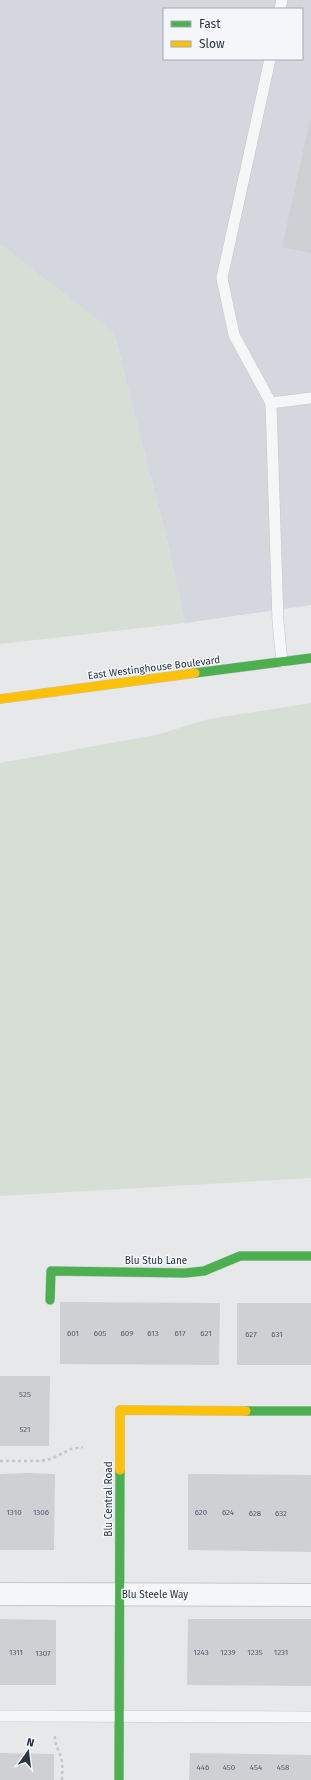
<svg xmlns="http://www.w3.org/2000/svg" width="311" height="1780" font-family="'Fira Sans',sans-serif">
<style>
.built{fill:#d4d7dd;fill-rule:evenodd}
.green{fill:#d6ded6}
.building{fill:#ced0d3}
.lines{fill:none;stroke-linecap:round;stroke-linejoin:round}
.lane-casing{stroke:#c4c6c8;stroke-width:12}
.street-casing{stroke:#c4c6c8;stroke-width:24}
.fast-casing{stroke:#c4c6c8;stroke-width:10}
.slow-casing{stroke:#c4c6c8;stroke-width:10}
.path{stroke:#c5c6ca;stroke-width:2.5;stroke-dasharray:3 3;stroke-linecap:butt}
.lane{stroke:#f5f6f7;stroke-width:11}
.street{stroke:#f5f6f7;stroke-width:22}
.fast{stroke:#4caf50;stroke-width:9}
.slow{stroke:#ffc107;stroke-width:9}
.labels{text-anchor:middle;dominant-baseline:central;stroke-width:3;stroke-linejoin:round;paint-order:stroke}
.number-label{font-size:8px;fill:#545c69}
.street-label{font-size:10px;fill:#2b3445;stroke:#f4f6f9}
</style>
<rect width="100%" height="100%" fill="#e6e8ea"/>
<!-- built -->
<path class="built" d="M0,0H311V605L185,623L167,540L114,333L0,244ZM164,9H302V59H164Z"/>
<!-- green -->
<g class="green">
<polygon points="0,244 114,333 167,540 185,623 0,644"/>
<polygon points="311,703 311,1178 0,1196 0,763 156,735 209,719"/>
</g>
<!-- building -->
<g class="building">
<polygon points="310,120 311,120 311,253 282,247"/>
<polygon points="60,1302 220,1303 219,1365 60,1364"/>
<rect x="237" y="1303" width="74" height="62"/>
<polygon points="0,1376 50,1376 49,1446 0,1446"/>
<polygon points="28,1473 55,1474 54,1550 0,1550 0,1474"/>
<polygon points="188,1474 311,1475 311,1552 188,1550"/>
<polygon points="0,1619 56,1620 56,1685 0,1685"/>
<polygon points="188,1619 311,1619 311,1686 187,1685"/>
<polygon points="0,1753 54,1754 54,1780 0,1780"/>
<polygon points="190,1753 311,1755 311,1780 189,1780"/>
</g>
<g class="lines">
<!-- lane casing -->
<g class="lane-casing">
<g id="lane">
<polyline points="280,9 282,0"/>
<polyline points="270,59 222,278 234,335 271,403 278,622 282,662"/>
<polyline points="271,403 311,398"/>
<polyline points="0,1716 311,1717"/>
</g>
</g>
<!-- street casing -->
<g class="street-casing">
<polyline id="street" points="0,1594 311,1595"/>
</g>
<!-- fast casing -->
<g class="fast-casing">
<g id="fast">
<polyline points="195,673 311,658"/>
<polyline points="50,1300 51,1271 185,1273 204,1271 240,1256 311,1256"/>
<polyline points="246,1411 311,1411"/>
<polyline points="119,1780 120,1470"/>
</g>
</g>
<!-- slow casing -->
<g class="slow-casing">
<g id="slow">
<polyline points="0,699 195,673"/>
<polyline points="120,1470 120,1410 246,1411"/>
</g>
</g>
<!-- path -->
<g class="path">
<polyline points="0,1461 39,1461 51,1459 71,1449 83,1447"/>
<path d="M55,1736C55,1745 58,1749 61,1757C63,1764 62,1773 62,1780"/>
</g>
<!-- lane -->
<use href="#lane" class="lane"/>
<!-- street -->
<use href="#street" class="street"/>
<!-- fast -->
<use href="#fast" class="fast"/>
<!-- slow -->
<use href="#slow" class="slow"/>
</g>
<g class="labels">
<!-- number labels -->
<g class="number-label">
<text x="73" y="1333">601</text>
<text x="100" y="1333">605</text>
<text x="127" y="1333">609</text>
<text x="153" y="1333">613</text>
<text x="180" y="1333">617</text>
<text x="206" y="1333">621</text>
<text x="251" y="1334">627</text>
<text x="277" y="1334">631</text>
<text x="25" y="1394">525</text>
<text x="25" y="1429">521</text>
<text x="14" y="1512">1310</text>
<text x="41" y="1512">1306</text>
<text x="201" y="1512">620</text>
<text x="228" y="1512">624</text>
<text x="255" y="1513">628</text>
<text x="281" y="1513">632</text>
<text x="16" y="1652">1311</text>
<text x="201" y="1652">1243</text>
<text x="228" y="1652">1239</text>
<text x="255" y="1652">1235</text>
<text x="281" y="1652">1231</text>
<text x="43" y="1653">1307</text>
<text x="203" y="1767">446</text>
<text x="229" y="1767">450</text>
<text x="256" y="1767">454</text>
<text x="283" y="1767">458</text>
</g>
<!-- street labels -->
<g class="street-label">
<text transform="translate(154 668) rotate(-7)">East Westinghouse Boulevard</text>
<text x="156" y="1261">Blu Stub Lane</text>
<text transform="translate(109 1499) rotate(-90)">Blu Central Road</text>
<text x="155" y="1595">Blu Steele Way</text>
</g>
</g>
<!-- legend -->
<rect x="163" y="8" width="140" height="52" fill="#f4f6f9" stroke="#a4a8b1"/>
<rect x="171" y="21" width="20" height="6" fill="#4caf50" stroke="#a4a8b1"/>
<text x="199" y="28" font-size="12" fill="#2b3445">Fast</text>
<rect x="171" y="41" width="20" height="6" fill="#ffc107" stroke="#a4a8b1"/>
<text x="199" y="48" font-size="12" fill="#2b3445">Slow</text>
<!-- north arrow -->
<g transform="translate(28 1752) rotate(14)" stroke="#f4f6f9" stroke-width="3" paint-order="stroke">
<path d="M0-3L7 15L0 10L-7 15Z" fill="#2b3445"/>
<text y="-6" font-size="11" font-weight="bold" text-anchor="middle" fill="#2b3445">N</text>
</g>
</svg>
